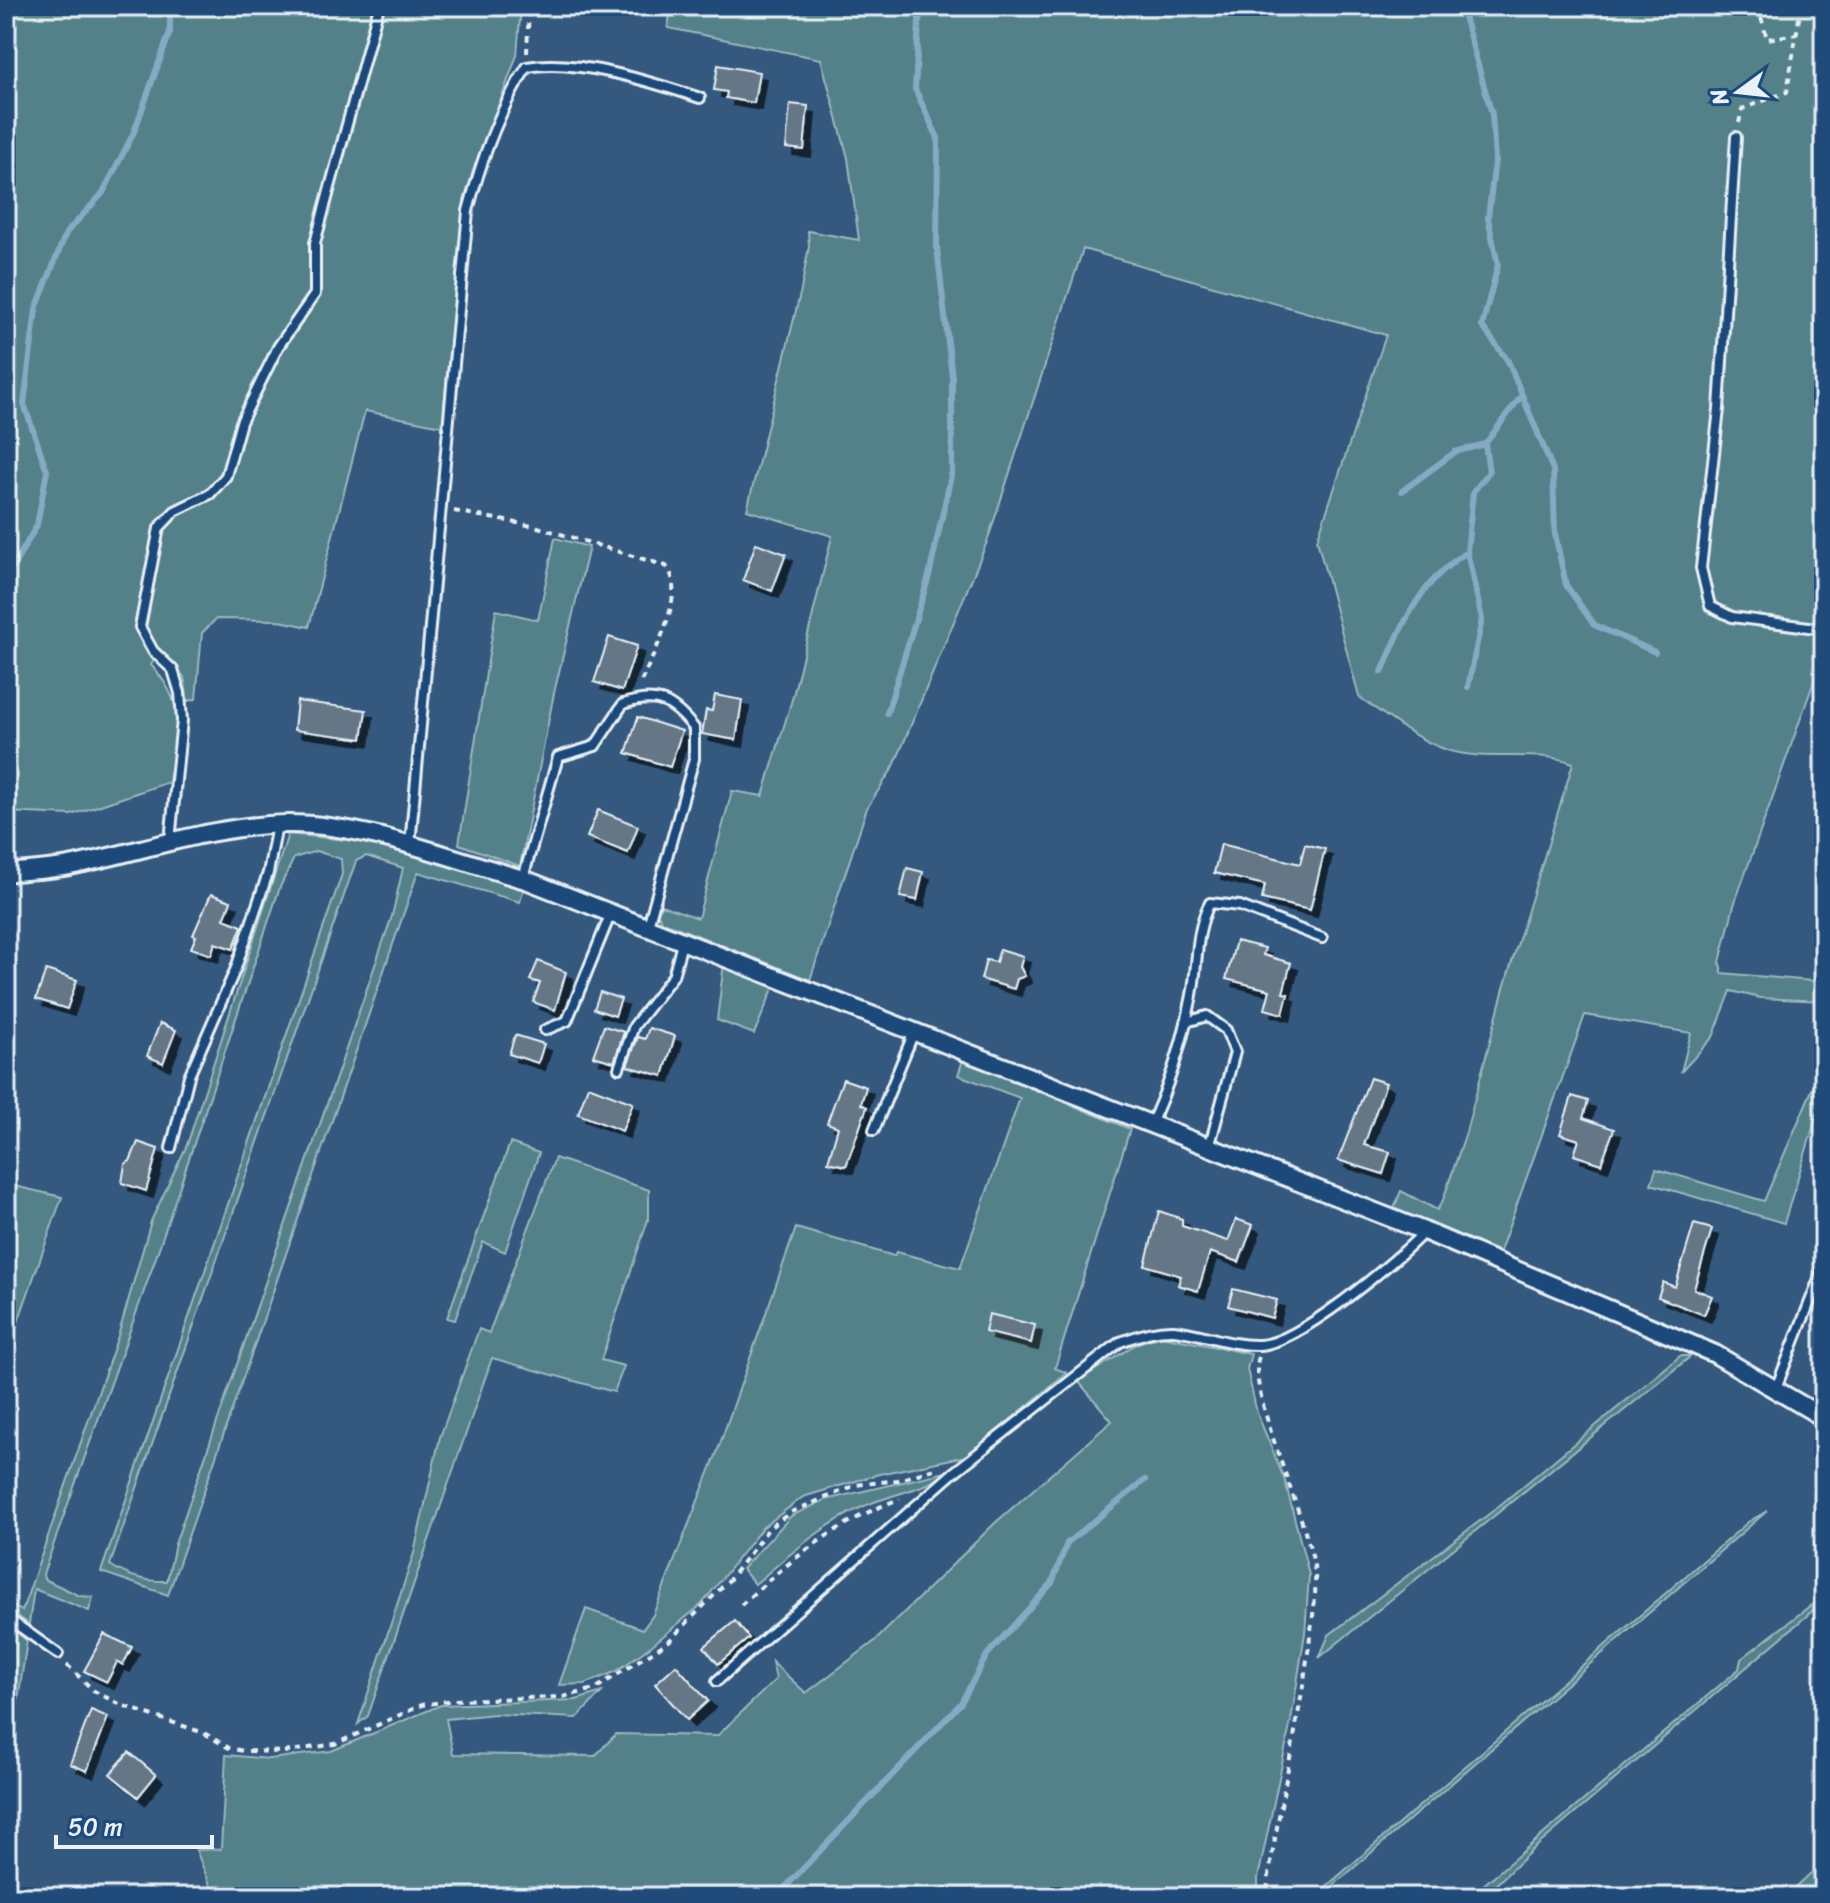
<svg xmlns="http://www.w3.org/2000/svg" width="1830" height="1903" font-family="Sriracha,sans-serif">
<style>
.green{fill:#528089;stroke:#9db8c0;stroke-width:2;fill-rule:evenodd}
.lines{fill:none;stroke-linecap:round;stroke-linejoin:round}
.stream{stroke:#86aac4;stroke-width:6}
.building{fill:#657786;stroke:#e8f1f8;stroke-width:2;filter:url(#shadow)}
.service-casing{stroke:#e8f1f8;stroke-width:14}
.minor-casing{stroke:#e8f1f8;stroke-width:22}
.path{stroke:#e8f1f8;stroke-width:4;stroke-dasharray:6 6;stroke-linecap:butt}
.service{stroke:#1f4a7a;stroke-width:8}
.minor{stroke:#1f4a7a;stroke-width:16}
</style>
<defs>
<filter id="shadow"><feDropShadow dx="7" dy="7" stdDeviation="0" flood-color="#0009"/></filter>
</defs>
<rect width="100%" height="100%" fill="#34587e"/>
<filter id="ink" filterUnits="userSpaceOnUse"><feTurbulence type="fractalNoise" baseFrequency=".0125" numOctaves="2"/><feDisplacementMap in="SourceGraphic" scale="16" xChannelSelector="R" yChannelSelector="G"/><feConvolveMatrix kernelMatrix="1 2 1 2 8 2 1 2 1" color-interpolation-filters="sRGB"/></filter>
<g filter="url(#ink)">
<!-- green -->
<g class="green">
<path d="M6,6H521L517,55L464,200L442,426L365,411L309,627L275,620L216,619L202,633L196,699L188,701L184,677L160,649L151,665C188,705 177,732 169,782L71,815L6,812Z"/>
<path d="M671,6H1824V653L1734,905L1720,962L1722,973L1824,982V1001L1760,998L1731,991L1713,1037L1681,1072L1691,1033L1585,1015L1499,1254L1393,1211L1401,1191L1437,1210L1443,1200L1466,1132L1504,988L1573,763C1534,749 1490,762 1450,751C1417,741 1387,716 1359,697L1317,540L1386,335L1083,249L987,542L894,766L867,808L810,980L661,921L658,914L661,905L698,918L732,791L763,796L793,696L832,536L747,510L801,290L809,246L808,231L859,240L848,158L821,59L668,28Z"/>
<polygon points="555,538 589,547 554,693 520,866 459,844 496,610 538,620"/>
<path d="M288,834L386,844L524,888L520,902L418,872L168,1595L101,1572L342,874L341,859L316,851L294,858L280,887L154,1263L43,1574L44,1579L80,1596L93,1597L89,1611L34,1589L29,1624L6,1608V1602L22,1611L119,1333L151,1221L187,1145ZM366,856L403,868L392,916L175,1544L167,1581C146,1582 127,1576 110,1565L356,861Z"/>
<polygon points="724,962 775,984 754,1034 717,1020"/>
<polygon points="963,1060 1130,1129 1055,1368 1067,1373 966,1456 879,1474 803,1497 762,1528 701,1605 651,1646 617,1671 585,1684 559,1685 586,1609 643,1629 653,1615 716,1455 796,1228 894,1256 896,1252 960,1268 1020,1098 958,1075"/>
<polygon points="1824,1062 1824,1092 1784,1223 1651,1184 1656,1169 1764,1201"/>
<polygon points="510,1143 539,1153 505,1252 483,1242 455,1320 447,1318"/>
<polygon points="555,1158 649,1190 649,1217 601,1360 624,1366 614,1392 492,1358 368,1716 358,1724 414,1553 440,1437 479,1329 489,1333"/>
<polygon points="6,1184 62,1197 6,1356 6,1263 13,1234 6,1230"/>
<polygon points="1161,1336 1251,1354 1247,1369 1257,1413 1285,1481 1309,1575 1305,1633 1291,1721 1258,1878 1258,1897 215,1897 196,1850 221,1849 226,1755 270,1759 331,1751 441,1705 576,1700 602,1692 577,1718 495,1714 446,1719 453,1754 595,1756 616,1734 717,1736 776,1679 772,1662 806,1693 875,1641 995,1523 1112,1421 1078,1381 1138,1343"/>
<polygon points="1680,1356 1691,1356 1319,1658 1329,1635 1489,1514"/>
<path d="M950,1471C934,1487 884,1496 860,1508C820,1527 788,1556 755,1584L742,1569L791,1516L825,1500Z"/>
<polygon points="1767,1511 1320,1897 1314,1897 1748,1522"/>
<polygon points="1824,1595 1824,1601 1531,1851 1483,1897 1469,1897 1739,1669 1741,1659"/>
<polygon points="6,1622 27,1641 16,1713 6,1741"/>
<polygon points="1824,1861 1824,1876 1802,1897 1785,1897"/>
</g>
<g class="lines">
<!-- stream -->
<g class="stream">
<polyline points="1461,6 1492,114 1495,160 1488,218 1498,265 1482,326 1508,361 1553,470 1555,534 1566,585 1594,625 1655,652"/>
<polyline points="1402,491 1455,452 1485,444"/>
<polyline points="6,579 37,525 47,471 24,404 36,309 66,233 103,193 134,132 170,32 170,6"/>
<path d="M1382,672C1404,621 1419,583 1467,552"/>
<polyline points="1468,687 1482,619 1467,552 1473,492 1489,472 1485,444 1522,395"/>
<polyline points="887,713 929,576 952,471 952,377 937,248 938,138 915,89 920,6"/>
<polyline points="776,1897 961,1703 987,1655 1052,1583 1067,1543 1145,1480"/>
</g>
</g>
<!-- building -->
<g class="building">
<polygon points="718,65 759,72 754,103 726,98 727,92 714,90"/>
<polygon points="790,104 808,106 804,150 786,148"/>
<polygon points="756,543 786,554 772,591 743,580"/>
<polygon points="609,637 637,646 622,691 594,682"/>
<polygon points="715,695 742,700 736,740 702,734 706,710 712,711"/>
<polygon points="297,701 366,710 362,739 294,730"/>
<polygon points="638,717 682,731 670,767 626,753"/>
<polygon points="598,810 638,826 628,853 587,837"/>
<polygon points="1221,844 1300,864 1305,844 1325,849 1310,910 1262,899 1265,885 1214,873"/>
<polygon points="907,868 923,872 917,900 900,897"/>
<polygon points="211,894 231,901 224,919 242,926 233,949 215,943 211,955 191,948 196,936 193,935"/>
<polygon points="1236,941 1265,948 1263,955 1291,963 1283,993 1288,994 1283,1014 1265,1009 1270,990 1226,979"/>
<polygon points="1000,949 1023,956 1020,967 1025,976 1017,979 1014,989 981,979 986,960 996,962"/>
<polygon points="538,961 566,972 555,1010 533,1002 540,983 530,980"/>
<polygon points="46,970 77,980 67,1009 36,999"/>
<polygon points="600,992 621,999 615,1016 594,1009"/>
<polygon points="160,1023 176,1030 163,1063 147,1056"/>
<polygon points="604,1026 624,1032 614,1062 593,1056"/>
<polygon points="649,1028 675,1036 663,1076 627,1066 638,1037 645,1039"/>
<polygon points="515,1035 544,1044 538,1063 509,1054"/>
<polygon points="1370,1078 1386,1083 1364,1145 1390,1152 1383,1174 1338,1160"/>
<polygon points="843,1079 866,1087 861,1104 867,1107 846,1166 828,1162 838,1127 827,1123"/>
<polygon points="588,1086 633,1103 622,1131 578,1114"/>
<polygon points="1572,1096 1588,1101 1583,1118 1614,1129 1601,1164 1574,1155 1579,1140 1560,1134"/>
<polygon points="138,1142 158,1149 146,1191 122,1183 125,1164 130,1161"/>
<polygon points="1159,1211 1182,1219 1182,1226 1228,1241 1236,1219 1253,1225 1239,1262 1210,1252 1198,1291 1178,1285 1181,1276 1145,1265"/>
<polygon points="1694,1224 1712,1229 1694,1289 1712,1296 1704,1315 1658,1297 1663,1282 1675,1287"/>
<polygon points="1233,1289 1277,1300 1272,1318 1228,1306"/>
<polygon points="989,1314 1035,1325 1031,1343 985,1332"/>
<polygon points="735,1621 749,1638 718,1664 704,1647"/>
<polygon points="104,1634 132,1647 123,1665 117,1662 107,1682 84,1671"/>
<polygon points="676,1665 708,1701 687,1720 655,1684"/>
<polygon points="91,1710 108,1717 87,1771 70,1764"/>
<polygon points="129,1752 156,1775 138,1797 110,1774"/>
</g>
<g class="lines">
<!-- service casing -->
<g class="service-casing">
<g id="service">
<polyline points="1736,137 1719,409 1701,568 1710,606 1732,617 1824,629"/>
<polyline points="170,841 182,720 180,693 173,670 153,651 140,627 159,528 175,511 210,494 226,476 241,422 278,347 315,294 315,243 379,6"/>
<path d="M410,845L468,211C481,161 498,111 527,67C577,58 652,82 700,98"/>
<path d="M523,878L558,757L595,746L623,704C658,693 672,701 694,728V759L648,926"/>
<polyline points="1186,1022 1207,1016 1226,1030 1235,1052 1209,1148"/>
<polyline points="545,1030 567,1021 611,913"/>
<polyline points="619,1068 634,1026 673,976 683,940"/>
<path d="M1150,1126C1170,1084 1183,1042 1192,995C1198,965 1195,930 1210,903L1240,906L1322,938"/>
<polyline points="874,1130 914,1032"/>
<polyline points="171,1148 189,1076 236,968 268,873 277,825"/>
<polyline points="1776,1388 1824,1266"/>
<polyline points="6,1617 58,1654"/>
<path d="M717,1681L953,1473L1120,1342C1138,1336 1155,1329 1174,1330C1203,1333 1229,1346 1259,1345C1296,1345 1397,1261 1424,1232"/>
</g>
</g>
<!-- minor casing -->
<g class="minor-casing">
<path id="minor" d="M6,873C30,870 55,870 79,864C149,849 216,825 289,824C366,824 452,859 526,880L1424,1231L1715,1354L1824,1418"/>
</g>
<!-- path -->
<g class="path">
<polyline points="1758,6 1767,39 1797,34"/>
<polyline points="527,53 529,6"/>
<polyline points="1739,123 1742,109 1787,92 1801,6"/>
<path d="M454,511L538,527L666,566C689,591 651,659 639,686"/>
<path d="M1259,1357C1245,1387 1308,1521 1314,1566C1318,1593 1312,1619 1309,1645C1298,1730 1277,1812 1266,1897"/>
<path d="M741,1605C789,1561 838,1521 900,1499"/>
<polyline points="67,1665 94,1691 121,1705 204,1733 229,1748 243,1751 284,1752 335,1744 422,1705 454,1700 563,1697 595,1689 669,1641 730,1579 769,1528 791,1512 856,1485 898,1480 934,1469"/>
<polyline points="1811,1897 1824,1885"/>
</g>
<!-- service -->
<use href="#service" class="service"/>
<!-- minor -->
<use href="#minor" class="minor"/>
</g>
</g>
<!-- margin -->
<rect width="1830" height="1903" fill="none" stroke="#1f4a7a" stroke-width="32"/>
<rect x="16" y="16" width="1798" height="1871" fill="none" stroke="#e8f1f8" stroke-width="3" filter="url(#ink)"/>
<!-- north arrow -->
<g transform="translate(1738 92) rotate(255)" stroke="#1f4a7a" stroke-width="6" paint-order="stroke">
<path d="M0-6L14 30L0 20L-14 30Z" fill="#e8f1f8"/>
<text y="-12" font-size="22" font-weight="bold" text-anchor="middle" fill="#e8f1f8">N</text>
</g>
<!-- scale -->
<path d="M56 1835v12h156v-12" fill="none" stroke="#e8f1f8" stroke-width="4"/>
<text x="68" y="1835" font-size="24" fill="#e8f1f8" stroke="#1f4a7a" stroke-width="6" paint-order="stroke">50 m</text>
</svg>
